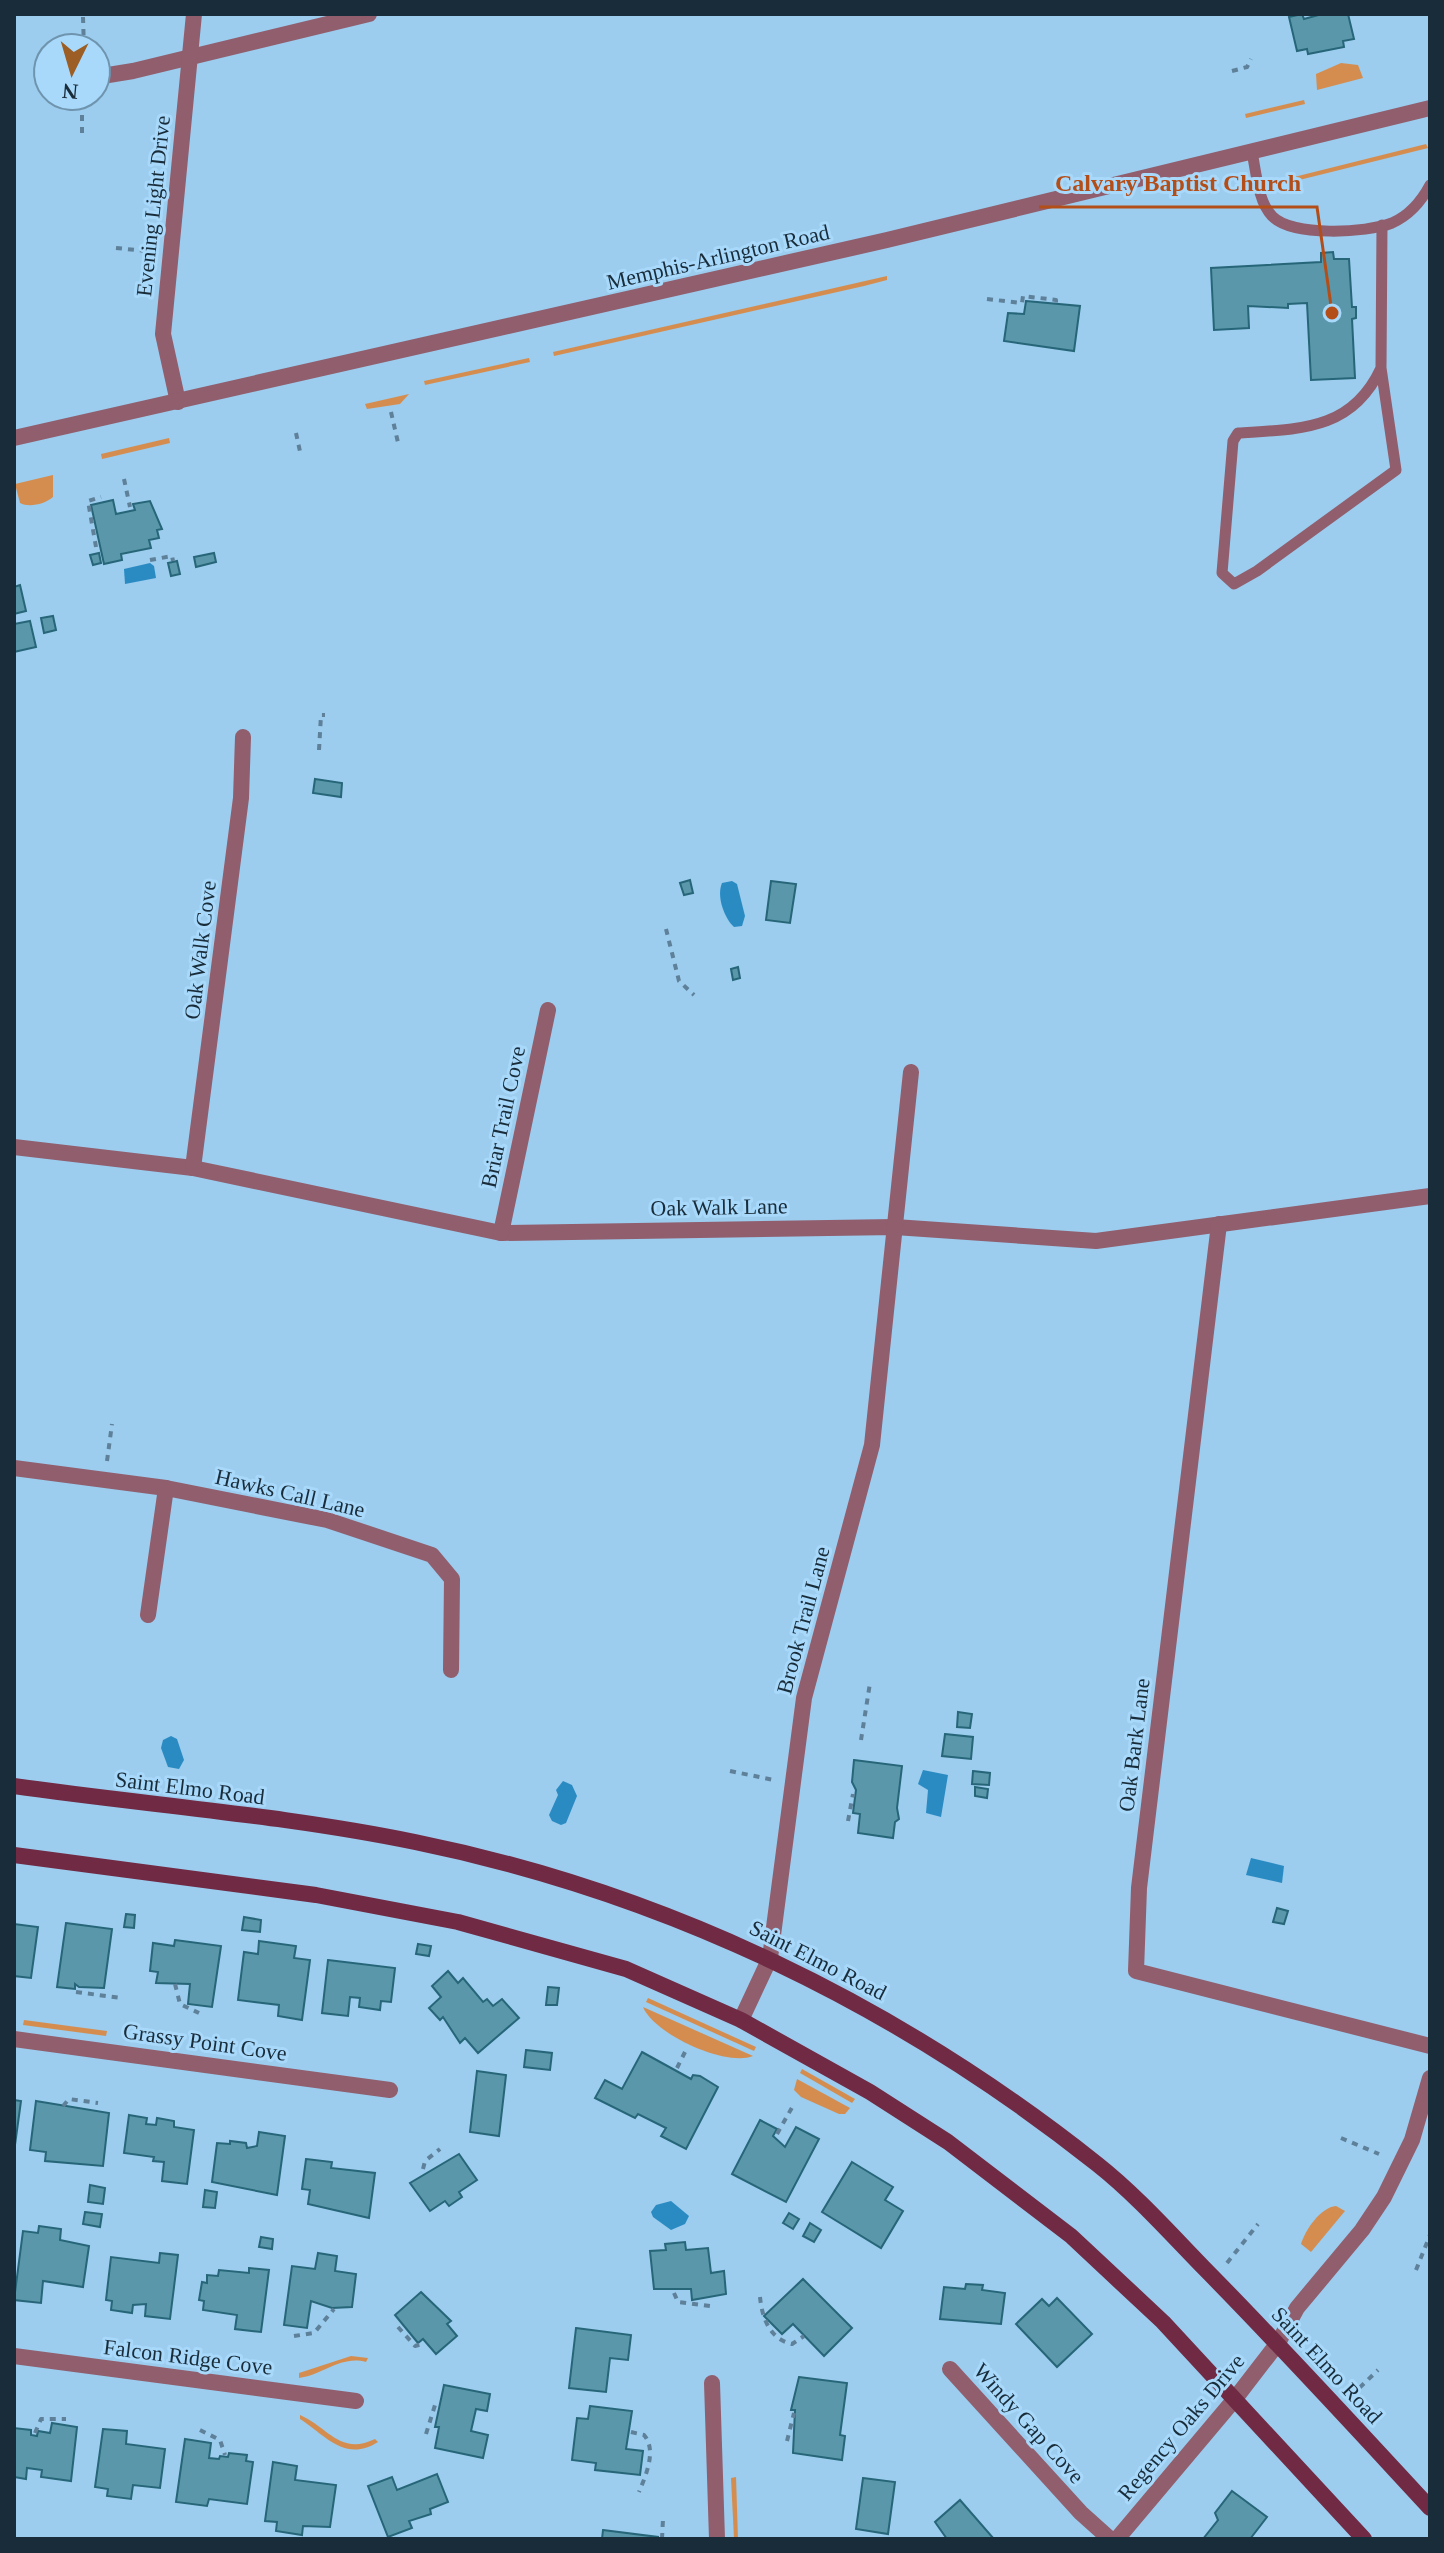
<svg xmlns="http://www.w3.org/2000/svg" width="1444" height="2553" font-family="Georgia,serif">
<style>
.green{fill:#d58d4f}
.water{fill:#2a8bc3}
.building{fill:#5a97aa;stroke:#266678;stroke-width:2}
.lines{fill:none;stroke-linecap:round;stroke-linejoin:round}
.path{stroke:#5e8099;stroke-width:4;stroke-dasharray:6 6;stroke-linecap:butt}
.service{stroke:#905e6d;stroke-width:11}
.minor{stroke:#905e6d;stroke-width:16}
.tertiary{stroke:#905e6d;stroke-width:16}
.secondary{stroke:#702a44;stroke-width:16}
.labels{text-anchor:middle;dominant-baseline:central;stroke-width:6;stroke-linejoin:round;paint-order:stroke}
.street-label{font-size:22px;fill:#192c3a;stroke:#a8d9fb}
.leader{fill:none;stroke:#b44e18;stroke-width:3}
.callout-dot{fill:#b44e18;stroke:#a8d9fb;stroke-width:3}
.callout-label{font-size:24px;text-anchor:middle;font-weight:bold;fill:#b44e18;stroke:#a8d9fb;stroke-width:6;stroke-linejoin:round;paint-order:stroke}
</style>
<rect width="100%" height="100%" fill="#9cccee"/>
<!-- green -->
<g class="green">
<polygon points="1341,63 1358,65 1363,78 1317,90 1316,74"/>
<polygon points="1304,100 1305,104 1246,118 1245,114"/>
<polygon points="1426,144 1428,148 1275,186 1274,182"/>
<polygon points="887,276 887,280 864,286 554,356 553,352"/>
<polygon points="529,358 530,362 425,385 424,381"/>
<polygon points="409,394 400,404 367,409 365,404"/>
<polygon points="169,438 170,443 102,459 101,454"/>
<path d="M53,475V497C45,504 29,508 20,503L15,484Z"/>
<polygon points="648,1998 756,2047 754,2051 646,2002"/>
<path d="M643,2007L753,2056C725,2067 654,2034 643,2007Z"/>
<polygon points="24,2020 107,2031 106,2036 23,2025"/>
<polygon points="802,2069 855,2099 852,2103 800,2073"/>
<polygon points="797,2079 850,2108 845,2114 839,2114 801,2097 794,2090"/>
<path d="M1336,2206L1345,2211L1311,2252L1301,2244C1305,2230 1321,2207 1336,2206Z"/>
<path d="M351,2356L368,2358L366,2362C341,2355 323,2375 299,2378V2373Z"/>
<path d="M300,2415C328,2427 340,2456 375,2439L378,2442C345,2463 325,2435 300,2419Z"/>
<polygon points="736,2477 738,2539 734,2539 731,2478"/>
</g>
<!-- water -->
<g class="water">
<polygon points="150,563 154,566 156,578 125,584 124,569"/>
<path d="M732,881L737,884L745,916L742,926L734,927C725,919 716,897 722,883Z"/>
<polygon points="171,1736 177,1739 184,1760 179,1769 168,1767 161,1748 163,1740"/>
<polygon points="923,1770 948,1775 941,1817 926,1813 928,1790 918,1784"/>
<polygon points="563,1781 572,1785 577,1796 566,1823 561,1825 552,1821 549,1815 558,1795 556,1790"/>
<polygon points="1251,1858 1284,1866 1282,1883 1246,1875"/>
<polygon points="671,2201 689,2216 685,2224 671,2230 653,2217 651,2212 656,2205"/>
</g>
<!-- building -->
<g class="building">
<polygon points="1302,14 1304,19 1322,14 1348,14 1354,39 1343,41 1344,47 1308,54 1307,49 1297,51 1289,17"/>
<polygon points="1333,252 1334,259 1349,259 1352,307 1356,307 1356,318 1352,319 1355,378 1311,380 1307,303 1288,304 1288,308 1248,306 1249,328 1214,330 1211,268 1321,262 1321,253"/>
<polygon points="1026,301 1080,306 1074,351 1004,341 1008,313 1024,314"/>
<polygon points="113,500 116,514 135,510 133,504 150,501 162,529 157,530 159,538 149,540 151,548 121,554 122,560 104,564 91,505"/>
<polygon points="99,553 101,563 93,565 90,555"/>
<polygon points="214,553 216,562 196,567 194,557"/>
<polygon points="177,561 180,574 171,576 168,563"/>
<polygon points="20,585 26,611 14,614 14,587"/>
<polygon points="53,616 56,630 44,633 41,618"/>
<polygon points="30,621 36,647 14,652 14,624"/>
<polygon points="315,779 342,783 341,797 313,793"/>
<polygon points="690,880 693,893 684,895 680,883"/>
<polygon points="771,881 796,884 790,923 766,920"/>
<polygon points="738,967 740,978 733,980 731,969"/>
<polygon points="958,1712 972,1714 970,1728 957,1727"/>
<polygon points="945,1734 973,1737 971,1759 942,1756"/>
<polygon points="854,1760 902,1766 897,1808 899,1819 895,1822 893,1838 858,1833 860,1814 853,1813 856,1790 852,1782"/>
<polygon points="973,1771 990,1773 989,1785 972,1784"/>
<polygon points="975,1787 988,1789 987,1798 975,1796"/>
<polygon points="1277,1908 1288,1911 1284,1924 1273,1922"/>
<polygon points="126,1914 135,1915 134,1928 124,1927"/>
<polygon points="244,1917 261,1920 260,1932 242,1930"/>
<polygon points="66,1923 112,1929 104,1988 79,1987 75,1984 75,1989 57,1987"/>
<polygon points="14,1924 38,1927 31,1978 14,1976"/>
<polygon points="175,1940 221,1946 212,2007 188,2004 190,1984 156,1983 158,1972 150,1971 153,1943 174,1946"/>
<polygon points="259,1941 296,1946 294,1958 310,1960 302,2020 278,2016 279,2005 238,2000 244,1952 258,1954"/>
<polygon points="418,1944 431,1946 429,1956 416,1954"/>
<polygon points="328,1960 395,1968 391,2002 381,2001 380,2010 359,2007 360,1998 350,1997 348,2016 322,2013"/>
<polygon points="448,1971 458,1983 463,1978 483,2002 487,1999 493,2006 502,1999 519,2018 478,2053 465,2038 460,2043 443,2017 440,2020 429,2008 441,1997 432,1986"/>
<polygon points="548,1987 559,1988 557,2005 546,2005"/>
<polygon points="526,2050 552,2053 550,2070 524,2067"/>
<polygon points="642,2052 691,2079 693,2075 700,2076 718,2087 686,2149 661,2136 666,2128 638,2114 635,2118 595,2098 605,2080 622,2089"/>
<polygon points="477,2071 506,2075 499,2136 470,2132"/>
<polygon points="14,2100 21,2101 14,2152"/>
<polygon points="36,2101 109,2113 103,2166 45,2161 46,2152 30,2150"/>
<polygon points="129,2115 147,2118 146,2124 156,2125 157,2118 174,2121 174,2127 194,2130 187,2184 162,2181 164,2162 153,2161 154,2157 124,2153"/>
<polygon points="760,2120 777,2129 773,2136 785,2147 796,2127 819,2139 786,2202 732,2174"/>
<polygon points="259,2132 285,2136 277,2195 212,2182 217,2143 230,2144 230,2141 246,2143 247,2148 257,2146"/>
<polygon points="459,2154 477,2180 459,2192 462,2197 449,2206 445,2201 430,2211 410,2183"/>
<polygon points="306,2159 332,2162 331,2168 375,2173 369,2218 308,2204 310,2190 302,2189"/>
<polygon points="852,2162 893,2187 885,2200 903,2211 881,2248 822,2212"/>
<polygon points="90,2185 105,2188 103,2204 88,2202"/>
<polygon points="205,2190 217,2192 215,2208 203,2207"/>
<polygon points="85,2212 102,2214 100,2227 83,2224"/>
<polygon points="789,2213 799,2219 793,2229 783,2223"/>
<polygon points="810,2223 821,2230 814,2242 803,2236"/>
<polygon points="39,2226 61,2229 60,2240 89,2246 83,2287 43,2281 41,2303 14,2300 23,2231 38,2233"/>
<polygon points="261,2237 273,2239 272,2249 259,2247"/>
<polygon points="685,2242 686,2250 708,2248 711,2273 724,2271 726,2294 692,2300 691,2289 654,2289 650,2251 666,2250 665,2244"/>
<polygon points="160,2253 178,2255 170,2319 145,2316 146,2304 133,2305 132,2313 111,2310 112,2301 106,2300 111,2257 159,2263"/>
<polygon points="318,2253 337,2256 335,2271 356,2274 352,2307 332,2308 311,2301 307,2328 284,2325 292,2266 315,2269"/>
<polygon points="249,2268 269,2270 261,2332 235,2329 237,2315 203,2310 204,2301 199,2300 202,2282 207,2283 207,2275 218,2276 219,2270 249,2273"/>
<polygon points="803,2279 852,2328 824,2356 793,2324 782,2334 764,2316"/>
<polygon points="966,2284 983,2285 982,2290 1005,2293 1001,2324 940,2319 944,2287 965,2289"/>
<polygon points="421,2292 451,2321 447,2324 457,2336 436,2354 423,2339 418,2343 395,2315"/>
<polygon points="1057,2298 1092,2334 1057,2367 1016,2324 1042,2299 1049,2306"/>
<polygon points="576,2328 631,2335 628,2360 610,2358 606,2392 569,2388"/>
<polygon points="799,2377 847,2383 840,2435 845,2436 842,2460 793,2453 795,2410 791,2410"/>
<polygon points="444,2385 490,2394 487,2411 476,2409 471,2431 488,2435 483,2458 435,2448 439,2427 435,2427"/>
<polygon points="590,2406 632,2411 626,2449 643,2451 640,2475 595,2470 596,2463 572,2460 577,2418 588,2419"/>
<polygon points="52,2423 77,2427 71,2481 41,2477 42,2470 27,2468 26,2479 14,2477 14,2428 31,2430 31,2435 37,2436 38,2431 50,2433"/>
<polygon points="103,2429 127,2431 126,2444 165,2449 160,2488 133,2485 131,2499 107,2496 108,2489 95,2487"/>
<polygon points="185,2439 211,2443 209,2458 219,2459 220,2456 228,2457 229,2453 247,2455 246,2461 253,2462 247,2504 209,2499 207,2506 176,2502"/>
<polygon points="273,2462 297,2466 295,2480 336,2485 330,2527 303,2526 302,2535 276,2531 277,2522 265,2521"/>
<polygon points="437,2474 448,2502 430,2509 431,2514 409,2521 412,2528 388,2537 368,2486 392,2477 397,2490"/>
<polygon points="863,2478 895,2482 888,2534 856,2529"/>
<polygon points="1232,2491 1267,2517 1250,2539 1203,2539 1218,2520 1215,2513"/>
<polygon points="960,2500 994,2539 947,2539 935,2522"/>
<polygon points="603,2530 658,2537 658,2539 602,2539"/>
</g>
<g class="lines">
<!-- path -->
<g class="path">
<polyline points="83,17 84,48"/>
<polyline points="1232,71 1247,67 1251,59"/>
<polyline points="82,103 82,135"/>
<polyline points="116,248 147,251"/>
<polyline points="987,299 1022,303 1023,296 1056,300 1056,303"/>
<polyline points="391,412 399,447"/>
<polyline points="296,433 301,456"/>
<polyline points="124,479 130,507"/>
<polyline points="96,547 88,501 101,497"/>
<polyline points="150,560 172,556 173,561"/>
<polyline points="319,750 321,715 325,715"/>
<polyline points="666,929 679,981 694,995"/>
<polyline points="107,1461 112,1424"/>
<polyline points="861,1740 870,1683"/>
<polyline points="730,1771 774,1780"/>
<polyline points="848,1821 853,1794"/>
<polyline points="175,1984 180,2004 199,2013"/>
<polyline points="76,1992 121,1998"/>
<polyline points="677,2068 685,2052"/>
<polyline points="63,2106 69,2099 98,2103"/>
<polyline points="777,2134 794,2104"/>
<polyline points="1341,2138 1379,2154"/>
<polyline points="423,2169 425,2161 440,2149"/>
<polyline points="1227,2263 1258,2224"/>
<polyline points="1416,2270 1430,2235"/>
<polyline points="674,2293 678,2302 710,2306"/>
<path d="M760,2297C762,2317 769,2339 792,2344L804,2336"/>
<polyline points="398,2327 415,2346 422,2344"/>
<polyline points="294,2336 314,2333 334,2309"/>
<polyline points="1351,2396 1378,2370"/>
<polyline points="200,2430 220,2440 225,2455"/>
<path d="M631,2432L644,2435C657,2450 646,2475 639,2492"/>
<polyline points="35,2433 41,2419 66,2419"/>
<polyline points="426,2434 435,2405 440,2407"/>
<polyline points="787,2441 794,2413"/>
<polyline points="662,2539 663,2519"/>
</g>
<!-- service -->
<g class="service">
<path d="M1252,152C1256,171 1258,202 1272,216C1292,237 1366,233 1392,223C1410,215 1421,202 1430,185"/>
<path d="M1381,368C1352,431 1299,429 1238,433L1233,441L1222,573L1234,584L1257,571L1396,470L1381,368L1382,225"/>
</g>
<!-- minor -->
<g class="minor">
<polyline points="96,77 133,71 369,14"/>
<polyline points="178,402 163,334 194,14"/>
<polyline points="14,1147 193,1168 501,1233 895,1227 1096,1241 1430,1196"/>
<polyline points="193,1168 241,798 243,737"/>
<polyline points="1219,1224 1139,1888 1136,1971 1430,2046"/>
<polyline points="501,1233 548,1010"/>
<polyline points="14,1468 166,1488 327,1520 432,1555 452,1579 451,1670"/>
<polyline points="148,1615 166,1488"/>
<polyline points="741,2020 770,1958 804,1698 872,1445 911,1072"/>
<polyline points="14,2039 390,2090"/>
<polyline points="14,2356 356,2401"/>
<polyline points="950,2369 1081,2513 1110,2539"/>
<polyline points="712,2383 717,2539"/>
<polyline points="1117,2539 1234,2400 1278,2343 1297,2308 1362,2230 1384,2197 1412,2140 1430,2078"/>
</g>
<!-- tertiary -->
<polyline class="tertiary" points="14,438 887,240 1430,108"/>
<!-- secondary -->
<g class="secondary">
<path d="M14,1786C147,1805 284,1815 415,1842C666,1893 897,2005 1097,2164C1135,2194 1169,2232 1203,2267C1281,2346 1355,2427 1430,2508"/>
<polyline points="14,1855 316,1895 458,1922 626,1969 741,2020 870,2092 948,2142 1071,2236 1163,2322 1364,2539"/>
</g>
</g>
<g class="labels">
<!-- street labels -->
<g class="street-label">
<text transform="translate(153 206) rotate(-84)">Evening Light Drive</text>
<text transform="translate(718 257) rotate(-13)">Memphis-Arlington Road</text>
<text transform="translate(200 950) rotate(-83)">Oak Walk Cove</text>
<text transform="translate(503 1117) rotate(-78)">Briar Trail Cove</text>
<text transform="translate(719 1207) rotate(-1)">Oak Walk Lane</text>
<text transform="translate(290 1493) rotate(13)">Hawks Call Lane</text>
<text transform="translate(803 1620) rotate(-75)">Brook Trail Lane</text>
<text transform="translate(1134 1745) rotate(-83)">Oak Bark Lane</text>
<text transform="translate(190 1788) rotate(7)">Saint Elmo Road</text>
<text transform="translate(818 1960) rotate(27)">Saint Elmo Road</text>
<text transform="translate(205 2042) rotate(8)">Grassy Point Cove</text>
<text transform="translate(188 2357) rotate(7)">Falcon Ridge Cove</text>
<text transform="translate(1327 2365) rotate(47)">Saint Elmo Road</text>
<text transform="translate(1029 2423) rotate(48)">Windy Gap Cove</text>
<text transform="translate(1181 2427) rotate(-50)">Regency Oaks Drive</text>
</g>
</g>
<!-- callouts -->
<path class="leader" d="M1332 313L1317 207H1039"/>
<circle class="callout-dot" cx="1332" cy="313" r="8"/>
<g class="callout-label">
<text x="1178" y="191">Calvary Baptist Church</text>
</g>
<!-- border -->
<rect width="1444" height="2553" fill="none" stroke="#192c3a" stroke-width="32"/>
<!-- north arrow -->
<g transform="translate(72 72) rotate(185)"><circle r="38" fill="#a8d9fb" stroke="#6f94ae" stroke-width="2"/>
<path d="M0-6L14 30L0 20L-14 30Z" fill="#9c5e24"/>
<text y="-12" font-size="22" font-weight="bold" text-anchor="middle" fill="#192c3a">N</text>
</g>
</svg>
